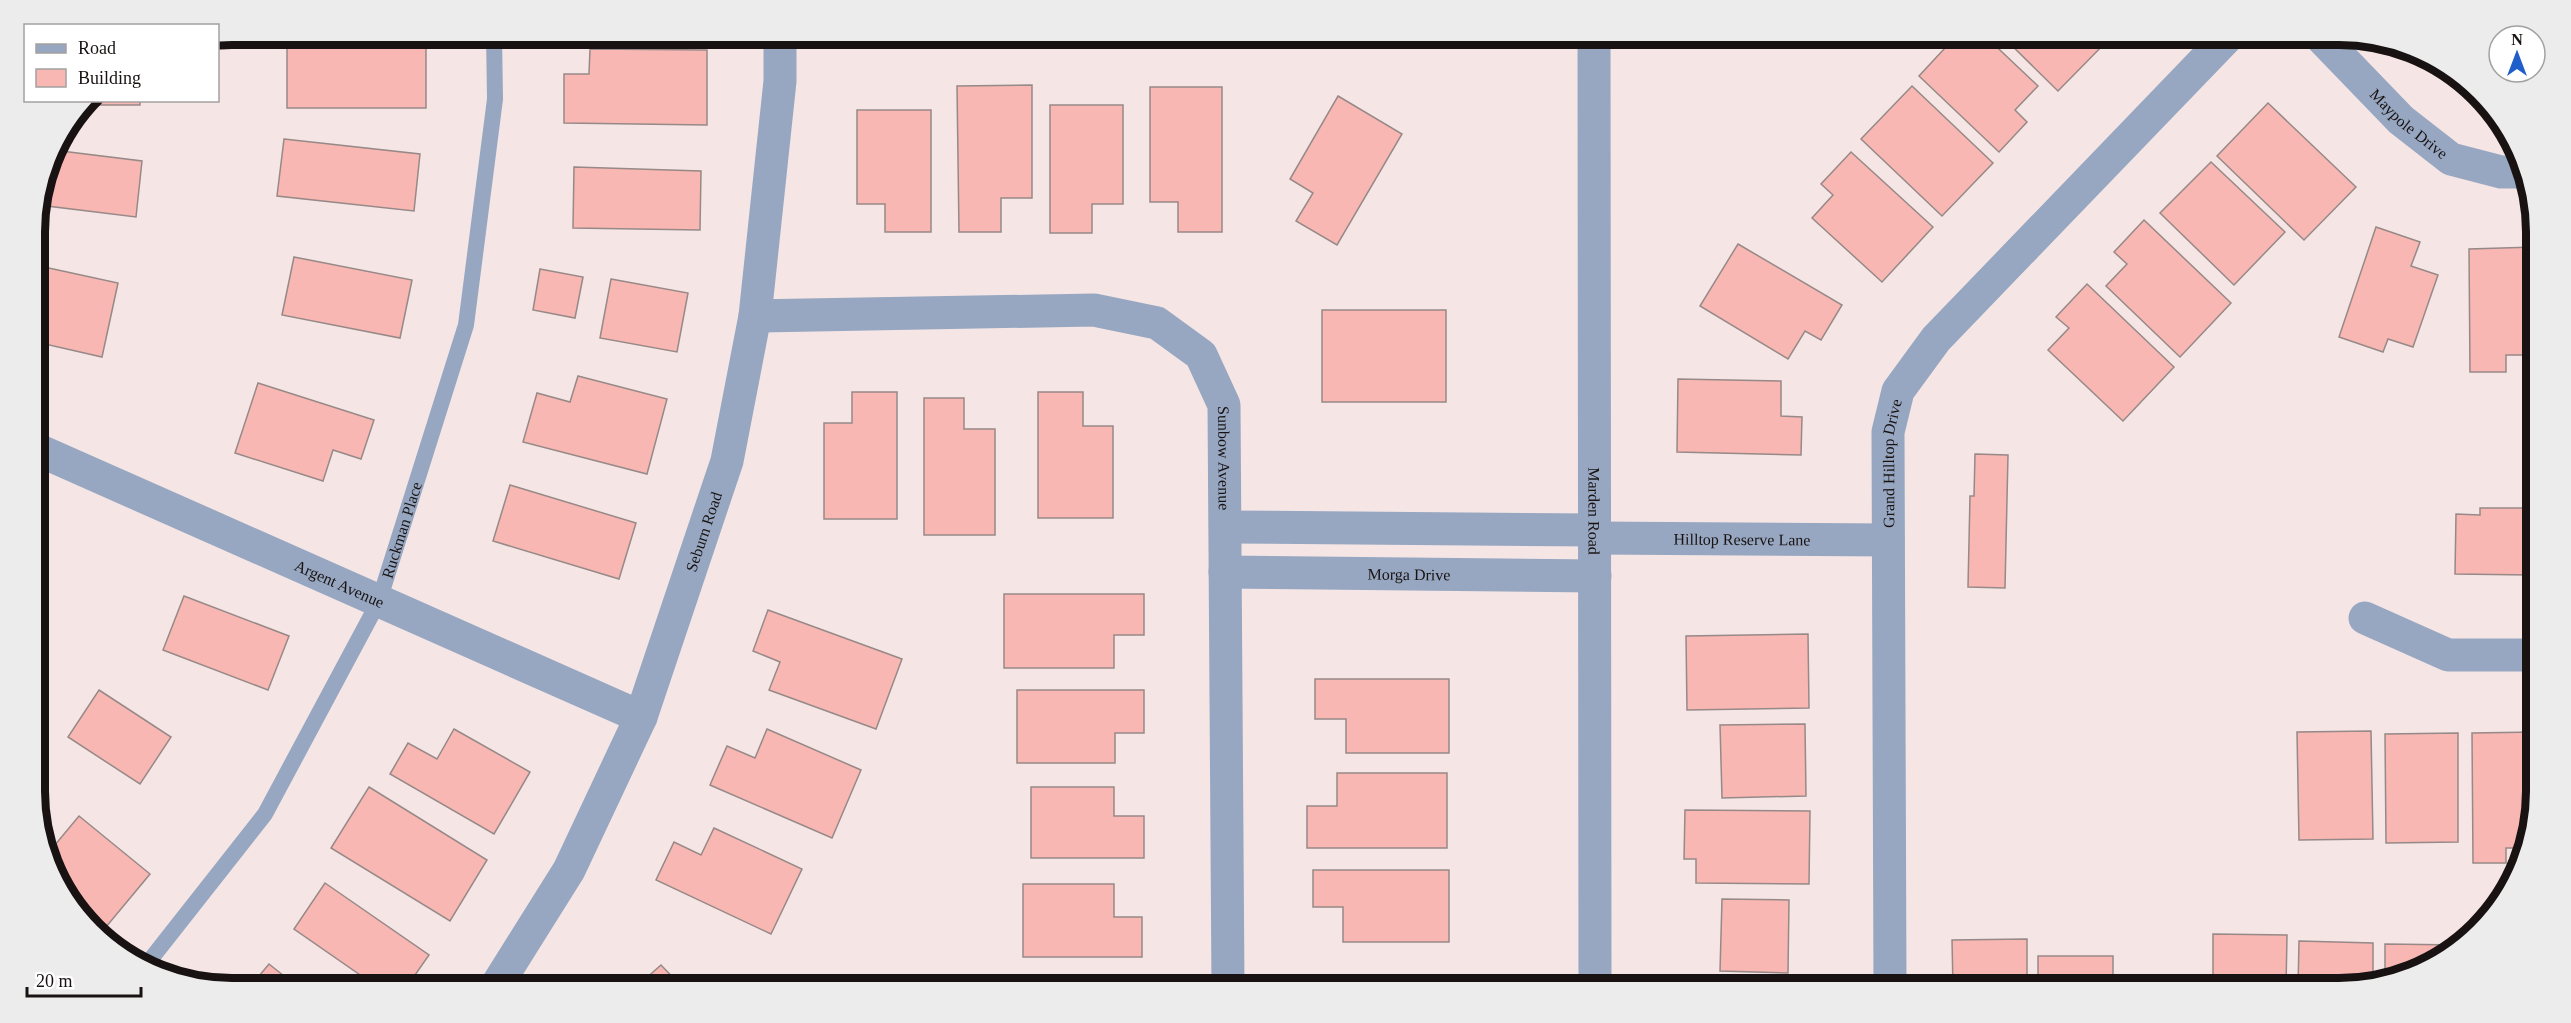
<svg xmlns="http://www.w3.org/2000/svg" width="2571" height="1023" font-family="Georgia,serif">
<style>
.building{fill:#f8b7b2;stroke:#968987;stroke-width:1.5}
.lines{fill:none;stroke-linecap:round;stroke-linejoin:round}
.service{stroke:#97a7c1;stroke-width:16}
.minor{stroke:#97a7c1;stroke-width:33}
.tertiary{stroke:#97a7c1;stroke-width:33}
.labels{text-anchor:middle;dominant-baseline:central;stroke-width:6;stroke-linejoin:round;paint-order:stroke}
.street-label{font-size:16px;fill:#181312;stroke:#fff}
.rim{fill:none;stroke:#181312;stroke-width:8}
</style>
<rect width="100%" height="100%" fill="#f5e6e5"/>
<!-- building -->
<g class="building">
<polygon points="1958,34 1983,34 2038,86 2015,110 2027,122 1999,152 1919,76"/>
<polygon points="2000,34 2104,34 2109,39 2058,91"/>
<rect x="287" y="35" width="139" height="73"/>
<polygon points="590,49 707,50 707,125 564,123 564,74 589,74"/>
<polygon points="1032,85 1032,198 1001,198 1001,232 959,232 957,86"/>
<polygon points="1912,86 1993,163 1942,216 1861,139"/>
<polygon points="1150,87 1222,87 1222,232 1178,232 1178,202 1150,202"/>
<polygon points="1338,96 1402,134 1337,245 1296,221 1313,193 1290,179"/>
<polygon points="88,100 140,100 140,105 85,105"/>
<polygon points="2268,103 2356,187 2304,240 2217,156"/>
<polygon points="1050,105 1123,105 1123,204 1092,204 1092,233 1050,233"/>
<polygon points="857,110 931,110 931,232 885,232 885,204 857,204"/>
<polygon points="284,139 420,154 414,211 277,196"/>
<polygon points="53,150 142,161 136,217 39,205"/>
<polygon points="1851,152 1933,227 1882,282 1812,218 1833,195 1821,184"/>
<polygon points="2211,162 2285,232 2234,285 2160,213"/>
<polygon points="574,167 701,171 700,230 573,228"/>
<polygon points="2144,220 2231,303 2180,357 2106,286 2127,264 2114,252"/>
<polygon points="2376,227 2420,242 2411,266 2438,275 2413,347 2388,339 2383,352 2339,337"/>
<polygon points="1738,244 1842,305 1821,340 1805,331 1788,359 1700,306"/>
<polygon points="2535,247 2535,355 2506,355 2506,372 2470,372 2469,249"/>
<polygon points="294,257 412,280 400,338 282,315"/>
<polygon points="35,265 118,283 102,357 36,342"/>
<polygon points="540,269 583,277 575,318 533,310"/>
<polygon points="611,279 688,293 677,352 600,338"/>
<polygon points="2087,284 2174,367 2123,421 2048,350 2069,328 2056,317"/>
<rect x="1322" y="310" width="124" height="92"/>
<polygon points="578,376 667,399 647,474 523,442 537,393 570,402"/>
<polygon points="1678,379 1781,381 1781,416 1802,417 1801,455 1677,452"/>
<polygon points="258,383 374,420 361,459 333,450 323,481 235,453"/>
<polygon points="852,392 897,392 897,519 824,519 824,423 852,423"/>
<polygon points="1038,392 1083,392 1083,426 1113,426 1113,518 1038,518"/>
<polygon points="924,398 964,398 964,429 995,429 995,535 924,535"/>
<polygon points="1975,454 2008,455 2005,588 1968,587 1970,496 1974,496"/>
<polygon points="510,485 636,523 619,579 493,541"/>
<polygon points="2480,508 2530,508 2529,575 2455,574 2456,514 2480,515"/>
<polygon points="1004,594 1144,594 1144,635 1114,635 1114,668 1004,668"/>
<polygon points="184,596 289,636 268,690 163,650"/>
<polygon points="768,610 902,659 876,729 769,690 780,662 753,651"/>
<polygon points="1808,634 1809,708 1687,710 1686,636"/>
<polygon points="1315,679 1449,679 1449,753 1346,753 1346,719 1315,719"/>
<polygon points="99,690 171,737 140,784 68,737"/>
<polygon points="1017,690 1144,690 1144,733 1115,733 1115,763 1017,763"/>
<polygon points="1805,724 1806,796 1722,798 1720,725"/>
<polygon points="454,729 530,772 494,834 390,774 408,743 437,759"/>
<polygon points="767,729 861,770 832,838 710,785 727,746 755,758"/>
<polygon points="2371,731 2373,839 2299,840 2297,732"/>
<polygon points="2536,732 2536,791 2527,848 2506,848 2506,863 2473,863 2472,733"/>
<polygon points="2458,733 2458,842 2386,843 2385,734"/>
<polygon points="1337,773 1447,773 1447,848 1307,848 1307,806 1337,806"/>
<polygon points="369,787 487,860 450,921 331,848"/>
<polygon points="1031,787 1114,787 1114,816 1144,816 1144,858 1031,858"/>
<polygon points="1685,810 1810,811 1809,884 1696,883 1696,859 1684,859"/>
<polygon points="79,816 150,874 101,933 81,916 49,852"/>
<polygon points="714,828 802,869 771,934 656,880 674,842 701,855"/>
<polygon points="1313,870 1449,870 1449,942 1343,942 1343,907 1313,907"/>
<polygon points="325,883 429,955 406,988 379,988 294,929"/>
<polygon points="1023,884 1114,884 1114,917 1142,917 1142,957 1023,957"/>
<polygon points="1722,899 1789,900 1788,973 1720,971"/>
<polygon points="2213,934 2287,935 2286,988 2213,988"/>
<polygon points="2027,939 2027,988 1953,988 1952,940"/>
<polygon points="2299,941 2373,943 2373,984 2352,988 2298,988"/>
<polygon points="2385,944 2459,945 2459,948 2403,978 2385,982"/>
<rect x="2038" y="956" width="75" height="32"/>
<polygon points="269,964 299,988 249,988"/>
<polygon points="661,965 683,988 635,988"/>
<polygon points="2199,975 2199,988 2125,988 2125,976"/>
<rect x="1002" y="976" width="113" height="12"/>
<rect x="1336" y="982" width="98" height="6"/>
<rect x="1699" y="983" width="108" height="5"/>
</g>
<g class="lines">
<!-- service -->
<path class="service" id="s1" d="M147,964L265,814L379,601L466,325L495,99L494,34"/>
<!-- minor -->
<g class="minor">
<path id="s2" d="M2318,34L2401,120L2451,159L2501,172H2521"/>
<path id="s3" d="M755,316L1094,310L1157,323L1201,355L1224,405L1228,988"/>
<path id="s4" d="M36,449L641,717"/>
<polyline points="1226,527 1595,530"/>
<path id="s5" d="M1595,538L1888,540"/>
<path id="s6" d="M1225,572L1595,576"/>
<polyline points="2365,618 2448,655 2536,655"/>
<path id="s7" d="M495,988L569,870L641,717L727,461L755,316L780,81V34"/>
<path id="s8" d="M1890,988L1888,432L1898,391L1936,339L2230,34"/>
</g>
<!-- tertiary -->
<path class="tertiary" id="s9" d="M1594,34L1595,988"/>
</g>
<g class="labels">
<!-- street labels -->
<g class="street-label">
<text stroke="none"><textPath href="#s2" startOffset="128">Maypole Drive</textPath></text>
<text stroke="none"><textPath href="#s3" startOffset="566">Sunbow Avenue</textPath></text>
<text stroke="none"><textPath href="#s8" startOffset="525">Grand Hilltop Drive</textPath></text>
<text stroke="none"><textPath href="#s9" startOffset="477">Marden Road</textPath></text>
<text stroke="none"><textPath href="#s1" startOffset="507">Ruckman Place</textPath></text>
<text stroke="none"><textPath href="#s7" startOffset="504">Seburn Road</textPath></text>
<text stroke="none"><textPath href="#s5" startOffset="147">Hilltop Reserve Lane</textPath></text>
<text stroke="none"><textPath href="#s6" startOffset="184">Morga Drive</textPath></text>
<text stroke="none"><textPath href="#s4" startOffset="332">Argent Avenue</textPath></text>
</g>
</g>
<!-- crop -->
<path d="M0 0H2571V1023H0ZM232 45H2339A187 187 0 0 1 2526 232V791A187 187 0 0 1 2339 978H232A187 187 0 0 1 45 791V232A187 187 0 0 1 232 45Z" fill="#edecec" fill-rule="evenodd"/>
<path class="rim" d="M232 45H2339A187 187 0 0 1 2526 232V791A187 187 0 0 1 2339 978H232A187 187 0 0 1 45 791V232A187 187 0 0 1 232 45Z"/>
<!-- legend -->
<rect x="24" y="24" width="195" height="78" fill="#ffffff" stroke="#a3a1a0" stroke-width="1.5"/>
<rect x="36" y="44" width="30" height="9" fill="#97a7c1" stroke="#a3a1a0" stroke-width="1.5"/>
<text x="78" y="54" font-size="18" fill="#181312">Road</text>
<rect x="36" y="69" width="30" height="18" fill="#f8b7b2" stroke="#a3a1a0" stroke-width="1.5"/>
<text x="78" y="84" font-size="18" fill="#181312">Building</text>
<!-- north arrow -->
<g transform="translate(2517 54)"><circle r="28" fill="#ffffff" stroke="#a3a1a0" stroke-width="1.5"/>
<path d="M0-4.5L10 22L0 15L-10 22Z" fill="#205fcb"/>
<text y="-9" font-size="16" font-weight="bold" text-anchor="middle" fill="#181312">N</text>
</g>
<!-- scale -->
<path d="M27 987v9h114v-9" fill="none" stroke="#181312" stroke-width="3"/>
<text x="36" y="987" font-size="18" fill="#181312" stroke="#ffffff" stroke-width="4.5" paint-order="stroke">20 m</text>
</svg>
